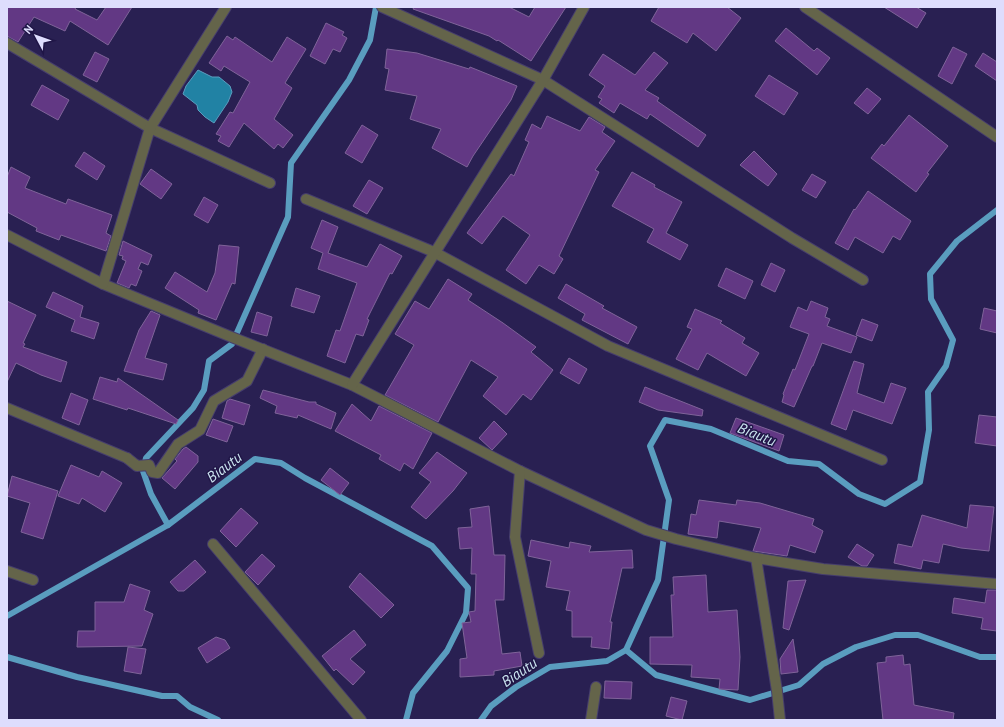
<svg xmlns="http://www.w3.org/2000/svg" width="1004" height="727" font-family="'PT Sans',sans-serif">
<style>
.water{fill:#2182a4;stroke:#5a9dbf}
.lines{fill:none;stroke-linecap:round;stroke-linejoin:round}
.stream{stroke:#5a9dbf;stroke-width:6}
.building{fill:#623884;stroke:#7f6399}
.service-casing{stroke:#463e6d;stroke-width:12}
.minor-casing{stroke:#463e6d;stroke-width:12}
.service{stroke:#64644a;stroke-width:10}
.minor{stroke:#64644a;stroke-width:10}
.labels{text-anchor:middle;dominant-baseline:central;stroke-width:3;stroke-linejoin:round;paint-order:stroke}
.water-label{font-size:15px;font-style:italic;fill:#cbe4f0;stroke:#201647}
</style>
<rect width="100%" height="100%" fill="#292052"/>
<!-- water -->
<polygon class="water" points="198,70 212,77 219,77 230,86 232,92 228,102 214,123 205,117 198,110 197,105 183,94 186,86"/>
<g class="lines">
<!-- stream -->
<g class="stream">
<polyline points="168,525 151,494 143,471 146,458 193,408 204,390 209,361 232,344 288,217 291,163 349,80 370,40 376,7"/>
<polyline points="7,616 168,525 255,459 281,463 305,478 432,546 468,588 466,613 447,651 413,693 406,720"/>
<polyline points="626,650 656,675 750,700 799,685 823,664 856,647 895,635 918,635 980,657 997,657"/>
<polyline points="7,657 77,677 162,696 177,696 190,707 218,720"/>
<polyline points="481,720 491,706 516,687 550,667 607,661 626,650 658,580 669,500 650,446 665,420 711,429 788,461 819,464 859,494 885,504 920,482 929,430 928,392 946,366 953,340 931,299 930,274 957,241 997,210"/>
</g>
</g>
<!-- building -->
<g class="building">
<polygon points="7,7 76,7 75,9 97,20 106,7 132,7 108,45 70,21 65,31 34,17 18,42 7,36"/>
<polygon points="414,7 509,7 529,17 535,7 566,7 531,61 498,40 497,41 489,36 413,9"/>
<polygon points="659,7 727,7 741,18 716,51 693,33 687,43 651,21"/>
<polygon points="884,7 916,7 926,13 917,28"/>
<polygon points="326,23 344,32 342,35 347,38 340,52 333,49 325,64 310,56"/>
<polygon points="786,28 814,51 817,48 830,58 817,75 775,41"/>
<polygon points="227,36 233,40 235,37 272,62 287,37 306,49 285,83 292,88 274,119 293,135 283,148 278,144 274,149 244,123 229,147 218,141 221,136 216,134 230,112 233,113 250,82 224,66 221,71 209,63"/>
<polygon points="953,47 967,54 952,84 938,76"/>
<polygon points="387,49 417,53 469,69 470,67 517,86 511,100 473,156 467,167 432,148 441,129 410,119 417,96 385,90 389,69 385,68"/>
<polygon points="95,52 109,59 97,82 83,75"/>
<polygon points="654,52 668,63 645,90 659,98 657,101 706,135 698,147 650,114 647,119 620,103 614,113 599,103 602,99 598,97 605,86 589,75 603,54 635,75"/>
<polygon points="983,53 997,62 997,81 975,66"/>
<polygon points="769,75 798,93 784,115 755,96"/>
<polygon points="42,85 69,100 58,120 31,105"/>
<polygon points="867,88 881,99 868,114 854,103"/>
<polygon points="909,115 948,146 927,173 929,174 916,192 871,158 882,144 884,146"/>
<polygon points="547,116 580,131 589,117 605,127 602,132 615,141 595,170 599,172 559,256 563,259 554,274 539,265 526,284 506,270 530,235 503,216 482,244 467,233 511,174 514,176 529,142 525,140 532,124 541,129"/>
<polygon points="362,125 378,135 362,163 345,153"/>
<polygon points="754,151 777,174 768,186 740,165"/>
<polygon points="84,152 105,166 97,180 75,166"/>
<polygon points="11,167 30,177 25,188 66,204 68,199 112,215 106,233 111,236 106,251 61,235 59,240 36,231 37,228 7,212 7,177"/>
<polygon points="151,169 172,184 161,199 140,184"/>
<polygon points="632,172 655,185 654,187 682,202 666,233 688,245 680,260 647,242 654,229 612,206"/>
<polygon points="812,174 826,182 816,198 802,190"/>
<polygon points="369,180 383,188 367,214 353,206"/>
<polygon points="868,191 911,221 900,240 893,236 883,253 855,237 848,250 835,243 854,209 855,210"/>
<polygon points="204,197 218,205 208,223 194,215"/>
<polygon points="322,220 338,227 328,253 367,267 380,244 402,256 392,274 390,273 367,319 369,320 363,336 356,334 345,363 327,356 336,330 340,331 357,283 318,269 323,253 311,248"/>
<polygon points="123,241 152,255 148,265 141,262 138,269 142,271 136,286 131,284 129,288 117,283 126,261 122,259 123,256 119,255"/>
<polygon points="219,245 239,247 235,284 232,283 216,320 198,313 199,310 165,288 175,272 207,292 215,273"/>
<polygon points="771,263 785,270 775,292 761,285"/>
<polygon points="726,268 753,281 745,299 718,286"/>
<polygon points="448,279 472,294 468,300 503,323 536,347 531,352 553,370 531,400 523,394 506,415 483,396 498,377 471,360 438,422 385,395 414,345 395,334 415,301 429,309"/>
<polygon points="566,284 604,306 602,308 637,327 628,344 582,320 585,314 558,298"/>
<polygon points="296,288 320,296 314,313 291,306"/>
<polygon points="53,292 83,306 80,317 99,323 94,339 71,331 75,320 46,307"/>
<polygon points="7,301 36,315 23,343 25,344 23,347 67,362 61,382 41,375 16,363 7,382"/>
<polygon points="811,301 828,308 825,317 830,319 827,326 857,337 851,353 822,343 813,366 812,366 794,407 782,402 784,395 783,394 793,369 795,370 809,334 790,327 798,307 807,311"/>
<polygon points="984,308 997,311 997,333 980,329"/>
<polygon points="695,309 722,321 720,323 745,338 742,343 759,353 746,376 707,353 698,370 676,359 692,329 687,327"/>
<polygon points="151,311 160,315 145,358 167,364 163,380 124,371 139,330"/>
<polygon points="257,312 272,317 267,336 251,332"/>
<polygon points="862,319 878,325 872,341 856,335"/>
<polygon points="569,358 587,369 579,384 560,373"/>
<polygon points="854,361 864,364 857,393 884,403 891,383 906,388 892,424 853,410 846,430 831,424"/>
<polygon points="100,377 117,382 118,378 178,420 176,424 128,408 127,410 93,399"/>
<polygon points="645,387 703,410 702,416 658,410 639,402"/>
<polygon points="263,390 309,402 316,402 316,404 336,413 331,429 298,415 297,418 275,413 277,406 260,398"/>
<polygon points="71,393 88,400 79,425 62,418"/>
<polygon points="230,399 250,405 244,425 222,418 227,401"/>
<polygon points="352,404 371,421 379,406 432,433 413,469 404,463 400,471 379,459 381,455 335,431"/>
<polygon points="979,415 997,417 997,446 975,443"/>
<polygon points="736,418 784,435 779,451 730,433"/>
<polygon points="213,419 233,426 227,442 206,435"/>
<polygon points="494,421 507,434 492,450 479,438"/>
<polygon points="186,447 198,456 198,462 175,489 162,478 177,461 175,459 183,449"/>
<polygon points="437,452 467,473 453,491 426,519 411,507 431,482 419,473"/>
<polygon points="71,465 99,477 102,471 122,483 105,512 82,498 79,504 58,496"/>
<polygon points="330,468 349,483 340,495 321,480"/>
<polygon points="12,476 58,491 43,539 21,532 30,503 7,496"/>
<polygon points="699,500 736,505 737,500 760,503 814,519 812,525 823,531 815,553 790,545 787,556 753,551 761,528 719,521 717,538 688,534 691,514 696,515"/>
<polygon points="970,505 994,507 989,551 961,548 943,544 939,563 923,560 921,569 894,563 898,544 912,547 922,515 967,528"/>
<polygon points="489,506 494,555 505,555 504,600 495,600 502,654 520,652 522,666 494,671 494,675 460,677 460,659 467,658 462,623 471,622 469,612 475,611 476,574 471,574 472,548 460,549 458,528 472,527 470,509"/>
<polygon points="241,508 258,523 236,547 220,531"/>
<polygon points="531,540 569,548 570,542 591,546 589,552 632,550 633,568 622,568 610,622 612,622 609,649 591,647 592,637 572,637 572,611 566,610 570,591 546,587 551,561 528,556"/>
<polygon points="857,544 874,555 867,566 862,566 848,557"/>
<polygon points="262,554 275,566 258,585 245,572"/>
<polygon points="195,560 206,572 184,591 178,591 170,582"/>
<polygon points="360,573 394,605 381,618 349,587"/>
<polygon points="706,575 708,612 737,610 740,657 738,690 719,689 720,679 691,677 692,665 650,664 650,637 673,637 671,595 674,595 673,577"/>
<polygon points="806,580 789,630 783,628 788,581"/>
<polygon points="130,584 150,591 144,610 153,614 142,646 77,647 78,631 95,631 95,602 124,602"/>
<polygon points="987,590 997,590 997,631 981,629 983,618 952,613 954,598 985,603"/>
<polygon points="354,630 366,645 350,659 365,672 353,685 336,669 334,671 322,656"/>
<polygon points="216,637 225,640 230,648 207,663 198,648"/>
<polygon points="793,639 798,672 781,674 780,659"/>
<polygon points="128,647 146,649 141,674 124,671"/>
<polygon points="903,655 904,665 910,664 914,705 954,713 953,720 883,720 877,663 886,662 886,657"/>
<polygon points="605,681 632,682 631,699 604,698"/>
<polygon points="671,697 687,701 682,720 666,716"/>
</g>
<g class="lines">
<!-- service casing -->
<g class="service-casing">
<polyline id="service" points="127,458 137,466 149,465 152,472 158,473 178,444 200,430 214,401 247,381 263,349"/>
</g>
<!-- minor casing -->
<g class="minor-casing">
<g id="minor">
<polyline points="382,7 543,80 792,238 863,280"/>
<polyline points="805,7 997,137"/>
<polyline points="7,43 150,128 270,183"/>
<polyline points="306,199 434,252 608,346 882,460"/>
<polyline points="7,235 103,284 229,336 352,385 520,471 646,530 676,539 756,558 823,569 997,584"/>
<polyline points="103,284 150,128 226,7"/>
<polyline points="352,385 543,80 584,7"/>
<polyline points="7,408 127,458"/>
<polyline points="520,471 515,537 539,653"/>
<polyline points="213,544 361,720"/>
<polyline points="756,558 777,691 780,720"/>
<polyline points="7,571 33,580"/>
<polyline points="591,720 596,687"/>
</g>
</g>
<!-- service -->
<use href="#service" class="service"/>
<!-- minor -->
<use href="#minor" class="minor"/>
</g>
<g class="labels">
<!-- water labels -->
<g class="water-label">
<text transform="translate(757 434) rotate(22)">Biautu</text>
<text transform="translate(224 467) rotate(-37)">Biautu</text>
<text transform="translate(519 672) rotate(-34)">Biautu</text>
</g>
</g>
<!-- border -->
<rect width="1004" height="727" fill="none" stroke="#deddfd" stroke-width="16"/>
<!-- north arrow -->
<g transform="translate(36 36) rotate(311)" stroke="#201647" stroke-width="3" paint-order="stroke">
<path d="M0-3L7 15L0 10L-7 15Z" fill="#deddfd"/>
<text y="-6" font-size="11" font-weight="bold" text-anchor="middle" fill="#deddfd">N</text>
</g>
</svg>
